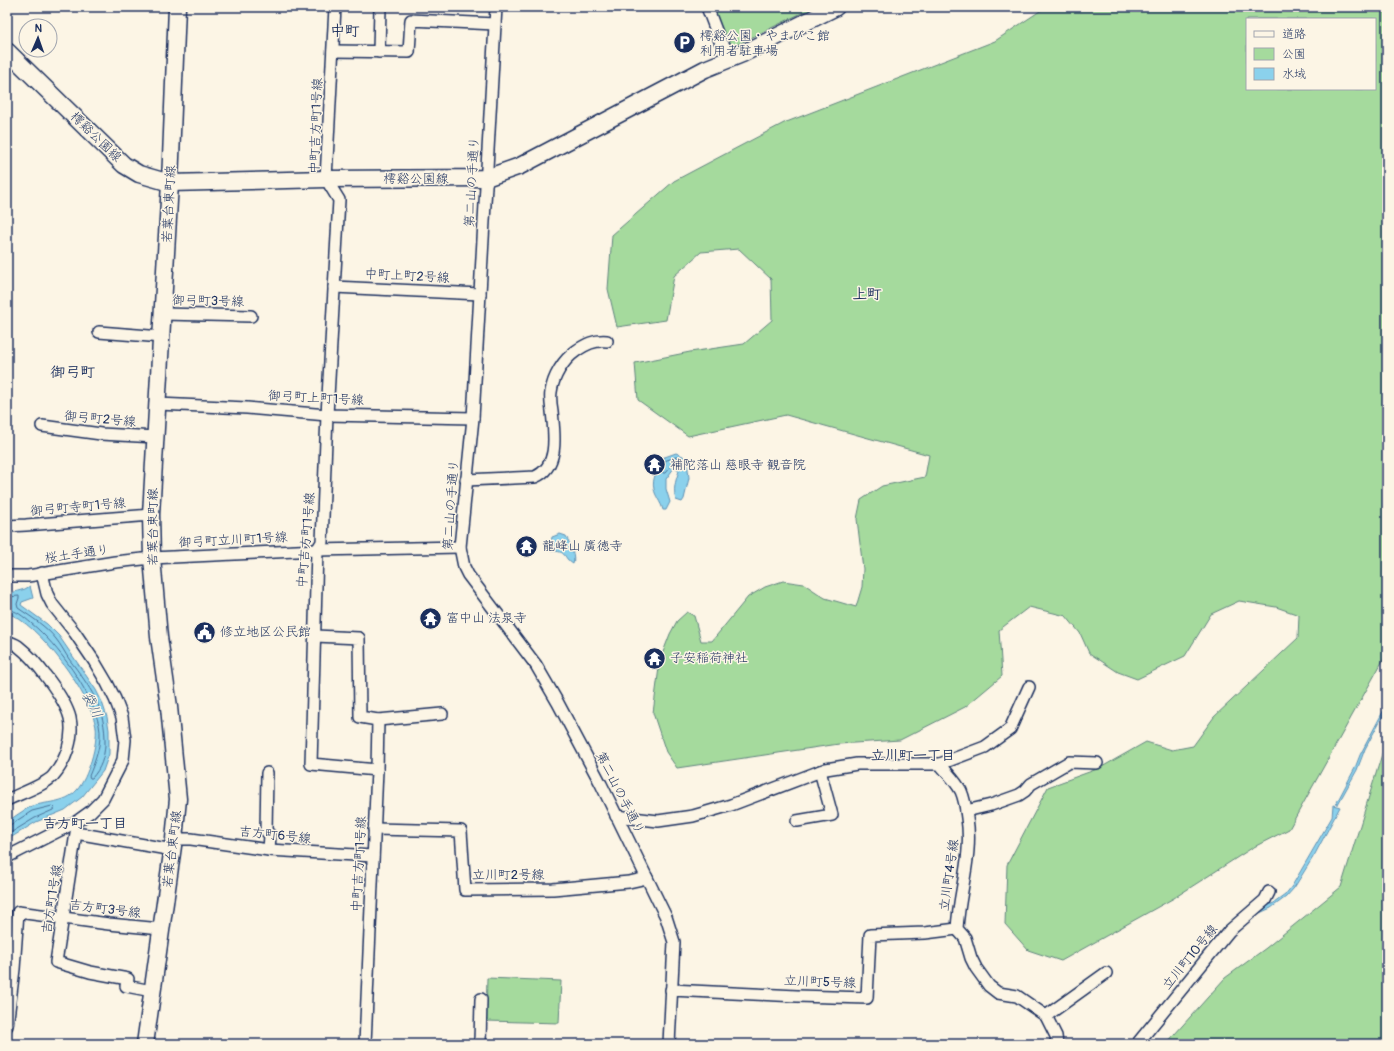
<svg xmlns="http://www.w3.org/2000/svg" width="1394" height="1051" font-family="Pangolin,'Klee One',sans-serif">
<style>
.green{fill:#a5da9d;stroke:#60847e;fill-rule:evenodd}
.water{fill:#8bd1ec;stroke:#5e90b3}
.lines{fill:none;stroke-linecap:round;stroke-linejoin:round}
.shore{stroke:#487097;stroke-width:1}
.minor-casing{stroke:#1b2f5e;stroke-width:14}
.secondary-casing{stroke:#1b2f5e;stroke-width:19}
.minor{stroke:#fcf5e5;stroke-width:11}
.secondary{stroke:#fcf5e5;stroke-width:16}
.labels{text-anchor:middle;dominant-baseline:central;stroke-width:3;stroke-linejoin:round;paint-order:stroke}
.poi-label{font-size:13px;fill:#1b2f5e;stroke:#fcf5e5;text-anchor:start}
.street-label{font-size:13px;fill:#1b2f5e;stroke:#fcf5e5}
.water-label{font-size:14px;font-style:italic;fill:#375882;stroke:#fcf5e5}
.neighbourhood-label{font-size:14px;font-weight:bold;fill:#1b2f5e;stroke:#fcf5e5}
.quarter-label{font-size:15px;font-weight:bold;fill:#1b2f5e;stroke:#fcf5e5}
</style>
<rect width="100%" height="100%" fill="#fcf5e5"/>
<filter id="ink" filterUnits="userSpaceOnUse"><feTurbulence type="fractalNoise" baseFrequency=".025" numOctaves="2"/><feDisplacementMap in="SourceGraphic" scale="8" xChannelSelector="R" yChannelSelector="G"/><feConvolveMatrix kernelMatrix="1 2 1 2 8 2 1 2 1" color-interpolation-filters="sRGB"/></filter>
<g filter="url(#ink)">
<!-- green -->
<g class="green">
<polygon points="712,7 822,7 811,13 806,11 734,46 724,39"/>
<path d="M 1046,7 L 1387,7 L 1387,653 L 1289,829 L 1252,848 L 1174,898 L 1061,961 L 1028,950 L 1005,924 L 1007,865 L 1048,787 L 1100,768 L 1146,742 L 1172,750 L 1193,746 L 1214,717 L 1298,638 L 1299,615 L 1276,607 L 1239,601 L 1211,614 L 1185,656 L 1137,679 L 1118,672 L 1089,653 L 1080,633 L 1066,616 L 1029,607 L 999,630 L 1002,676 L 965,707 L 900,740 L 839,744 L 677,768 L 666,752 L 653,713 L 660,660 L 670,634 L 677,621 L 687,612 L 694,616 L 701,641 L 712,641 L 748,597 L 765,587 L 783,581 L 804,584 L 825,598 L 856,607 L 862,587 L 863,569 L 857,519 L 861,500 L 882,486 L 925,477 L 929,455 L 786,415 L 688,436 L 638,400 L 635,363 L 690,352 L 744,344 L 772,320 L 771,279 L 739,249 L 701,252 L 674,276 L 666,320 L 617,327 L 608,289 L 612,235 L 674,181 L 784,123 L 995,41 ZM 1247,19 L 1375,19 L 1375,89 L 1247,89 Z"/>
<polygon points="1387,738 1387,1044 1166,1044 1225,978 1266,948 1341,887"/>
<polygon points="487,978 561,981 559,1023 486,1021"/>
</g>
<!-- water -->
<g class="water">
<path d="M 676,453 L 683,456 L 687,460 L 689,478 L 684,499 L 682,502 L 676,500 C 673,490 675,482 679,471 L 675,467 L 674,468 L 666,479 L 666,489 L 670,502 L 666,510 L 663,510 C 661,502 655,496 654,489 C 651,479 659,467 662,458 Z"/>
<path d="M 560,534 L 566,536 C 570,544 576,556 573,564 C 562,557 568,551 551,551 L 550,549 L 552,537 Z"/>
<path d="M 30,586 L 33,598 L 22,602 L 21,605 L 47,624 L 59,636 L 96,690 L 102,702 L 107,717 L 109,730 L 109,754 L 103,771 L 82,797 L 65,810 L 36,822 L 7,840 L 7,822 C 14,817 22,811 30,807 C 45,801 65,804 77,790 C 88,778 98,743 96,727 C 90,694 39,623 7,613 L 7,594 L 25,589 Z"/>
<polygon points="1387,704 1387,708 1365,749 1357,770 1338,804 1336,804 1355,768 1360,755"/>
<polygon points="1333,805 1340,807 1315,854 1294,888 1286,897 1271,908 1255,915 1225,942 1178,1003 1151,1035 1215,951 1253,913 1264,909 1269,905 1274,903 1285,895 1292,886 1332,817"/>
</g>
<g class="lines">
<!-- shore -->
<g class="shore">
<polygon points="677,457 683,462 683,466 681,466 677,463 673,463 665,473 663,473 662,471 665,461"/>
<path d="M 7,597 L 19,596 L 19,598 L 17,604 L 18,608 C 31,617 46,626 56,639 C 61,645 65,653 69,659 C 90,687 106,708 105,745 C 104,758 101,768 92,778 L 90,778 L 89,776 C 95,761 103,742 99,725 C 91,691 58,645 31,623 C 24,617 16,610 7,609"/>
<polyline points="7,825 10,825 32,811 52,806 54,808 53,810 35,818 7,835"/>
</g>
<defs>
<g id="minor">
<polyline points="335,7 326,179 339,200 327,415 322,542 317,550 311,764 377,770 365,1044"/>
<polyline points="496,7 473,418 460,547 464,567 468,575 536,665 558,703 601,784 666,917 674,942 669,1044"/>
<polyline points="707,7 720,41 734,57"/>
<polyline points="333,51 409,52 411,20 495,24"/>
<polyline points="379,52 380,7"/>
<polyline points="334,287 480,294"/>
<polyline points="163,314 251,316"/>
<polyline points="99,332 162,337"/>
<polyline points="158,404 247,408 327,415 473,418"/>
<polyline points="42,426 101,434 156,437"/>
<path d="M 466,480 L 535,477 C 560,467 554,432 552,411 C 551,405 550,398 551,392 C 553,377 563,360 576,351 C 586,344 594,340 607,341"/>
<polyline points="7,526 26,525 151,515"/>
<polyline points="7,576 28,576 115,562 152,558 317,550 460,547"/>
<polyline points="315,636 359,638 360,717 378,720 377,770"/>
<path d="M 7,641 C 11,643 15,644 18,646 C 35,659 65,698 70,718 C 74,738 66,761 53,776 C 45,785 19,794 7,800"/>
<polyline points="378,720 442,714"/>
<polyline points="940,764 985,747 1010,729 1029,687"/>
<polyline points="267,773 266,831 270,835 269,850"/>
<polyline points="966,811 991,805 1019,795 1025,791 1031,784 1069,762 1097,763"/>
<path d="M 616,816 L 658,821 L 693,816 L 731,805 L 826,769 L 857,764 L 940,764 C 947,773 956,781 961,791 C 965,800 966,809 967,818 C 973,856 959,891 957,929 L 965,938 L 971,958 L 976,968 L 989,986 L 998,993 L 1017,996 L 1046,1016 L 1056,1036 L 1057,1044"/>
<polyline points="797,821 832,815 820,771"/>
<polyline points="374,829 461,831 465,890 553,889 629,882 647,878"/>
<polyline points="174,839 191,839 269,850 373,856"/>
<polyline points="7,857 76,822 90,812 103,799 123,760 125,740 122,717 115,699 107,683 94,661 75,633 52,604 47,594 42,573"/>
<polyline points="671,990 797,996 867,998 870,935 925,933 957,929"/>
<polyline points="152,991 126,986 128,979 90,972 56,962 76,833 173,850"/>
<polyline points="1046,1016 1106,973"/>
<polyline points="7,1026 14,969 18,912 109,924 161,929"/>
<polyline points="480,1044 481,999"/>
<polyline points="1137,1044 1229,931 1265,900 1269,892"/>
</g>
<g id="secondary">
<polyline points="7,51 124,165 139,174 170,183 326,179 486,178 520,166 705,69 742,54 836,7"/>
<polyline points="145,1044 174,839 178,799 169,707 159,637 152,558 151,515 170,183 177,7"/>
</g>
</defs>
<!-- minor casing -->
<use href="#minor" class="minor-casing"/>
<!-- secondary casing -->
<use href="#secondary" class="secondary-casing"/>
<!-- minor -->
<use href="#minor" class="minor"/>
<!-- secondary -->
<use href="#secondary" class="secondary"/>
</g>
</g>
<!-- icons -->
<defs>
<symbol id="parking-disc" viewBox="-11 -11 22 22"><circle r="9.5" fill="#1b2f5e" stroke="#fcf5e5"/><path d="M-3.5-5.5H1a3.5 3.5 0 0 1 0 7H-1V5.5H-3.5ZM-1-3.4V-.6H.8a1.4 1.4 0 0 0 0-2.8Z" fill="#fff"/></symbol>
<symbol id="temple-disc" viewBox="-11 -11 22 22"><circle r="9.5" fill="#1b2f5e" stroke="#fcf5e5"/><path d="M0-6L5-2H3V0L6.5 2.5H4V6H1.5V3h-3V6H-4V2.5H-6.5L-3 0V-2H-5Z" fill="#fff"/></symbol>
<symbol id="civic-disc" viewBox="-11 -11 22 22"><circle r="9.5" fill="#1b2f5e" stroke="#fcf5e5"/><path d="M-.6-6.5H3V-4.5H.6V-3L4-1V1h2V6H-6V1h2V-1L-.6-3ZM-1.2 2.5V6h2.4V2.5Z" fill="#fff"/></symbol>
</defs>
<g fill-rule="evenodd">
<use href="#parking-disc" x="672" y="30" width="25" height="25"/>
<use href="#temple-disc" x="642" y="452" width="25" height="25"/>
<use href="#temple-disc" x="514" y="534" width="25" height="25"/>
<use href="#temple-disc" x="418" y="606" width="25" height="25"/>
<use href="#civic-disc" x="192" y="620" width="25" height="25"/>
<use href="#temple-disc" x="642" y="646" width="25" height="25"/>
</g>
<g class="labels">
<!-- poi labels -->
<g class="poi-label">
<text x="700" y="36">樗谿公園・やまびこ館<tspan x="700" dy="15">利用者駐車場</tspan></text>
<text x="670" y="465">補陀落山 慈眼寺 観音院</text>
<text x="542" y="546">龍峰山 廣徳寺</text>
<text x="446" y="618">富中山 法泉寺</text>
<text x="220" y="632">修立地区公民館</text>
<text x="670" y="658">子安稲荷神社</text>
</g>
<!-- street labels -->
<g class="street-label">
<text transform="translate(316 126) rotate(-88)">中町吉方町1号線</text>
<text transform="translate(96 137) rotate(44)">樗谿公園線</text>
<text x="416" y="179">樗谿公園線</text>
<text transform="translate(472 182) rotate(-87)">第二山の手通り</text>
<text transform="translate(169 204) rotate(-87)">若葉台東町線</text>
<text transform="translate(407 276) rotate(3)">中町上町2号線</text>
<text transform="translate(208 301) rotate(1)">御弓町3号線</text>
<text transform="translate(316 398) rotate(3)">御弓町上町1号線</text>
<text transform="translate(100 419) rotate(5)">御弓町2号線</text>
<text transform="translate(451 505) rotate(-86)">第二山の手通り</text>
<text transform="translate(78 507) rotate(-5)">御弓町寺町1号線</text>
<text transform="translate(153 527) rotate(-90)">若葉台東町線</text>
<text transform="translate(233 540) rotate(-3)">御弓町立川町1号線</text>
<text transform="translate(306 540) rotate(-85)">中町吉方町1号線</text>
<text transform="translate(77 554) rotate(-8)">桜土手通り</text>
<text transform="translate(620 793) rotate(63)">第二山の手通り</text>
<text transform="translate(275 835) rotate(6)">吉方町6号線</text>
<text transform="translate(172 849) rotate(-83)">若葉台東町線</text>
<text transform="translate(359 864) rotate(-87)">中町吉方町1号線</text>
<text x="508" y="875">立川町2号線</text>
<text transform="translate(949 875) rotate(-82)">立川町4号線</text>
<text transform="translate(52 899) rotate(-81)">吉方町1号線</text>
<text transform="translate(105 909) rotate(7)">吉方町3号線</text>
<text transform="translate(1190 957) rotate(-51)">立川町10号線</text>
<text transform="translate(820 982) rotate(2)">立川町5号線</text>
</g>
<!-- water labels -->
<g class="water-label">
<text transform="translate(92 705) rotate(63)">袋川</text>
</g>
<!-- neighbourhood labels -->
<g class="neighbourhood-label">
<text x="913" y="755">立川町一丁目</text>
<text x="85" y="823">吉方町一丁目</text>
</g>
<!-- quarter labels -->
<g class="quarter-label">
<text x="345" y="31">中町</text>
<text x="867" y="294">上町</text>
<text x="73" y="372">御弓町</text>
</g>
</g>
<!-- margin -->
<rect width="1394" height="1051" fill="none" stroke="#fcf5e5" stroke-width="24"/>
<rect x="12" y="12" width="1370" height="1027" fill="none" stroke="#1b2f5e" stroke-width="1.5" filter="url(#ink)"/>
<!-- legend -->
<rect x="1246" y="18" width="130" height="72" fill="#fcf5e5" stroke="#a2a6af"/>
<rect x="1254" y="31" width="20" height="6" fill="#fcf5e5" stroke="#a2a6af"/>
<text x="1282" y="38" font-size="12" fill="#1b2f5e">道路</text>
<rect x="1254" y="48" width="20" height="12" fill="#a5da9d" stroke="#a2a6af"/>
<text x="1282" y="58" font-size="12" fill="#1b2f5e">公園</text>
<rect x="1254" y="68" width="20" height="12" fill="#8bd1ec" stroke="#a2a6af"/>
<text x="1282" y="78" font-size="12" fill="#1b2f5e">水域</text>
<!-- north arrow -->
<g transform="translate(38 38) rotate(2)"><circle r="19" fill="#fcf5e5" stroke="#a2a6af"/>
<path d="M0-3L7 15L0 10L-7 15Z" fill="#1b2f5e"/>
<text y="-6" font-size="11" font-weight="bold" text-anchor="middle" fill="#1b2f5e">N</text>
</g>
</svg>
